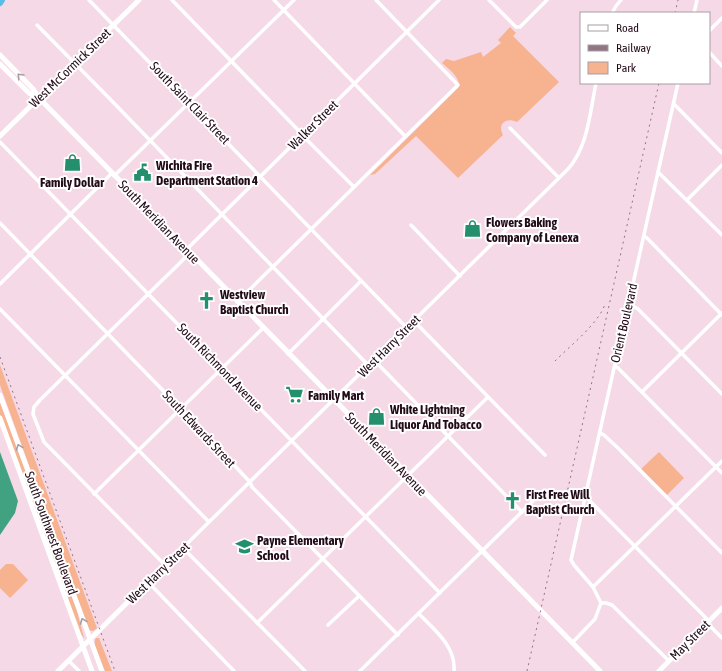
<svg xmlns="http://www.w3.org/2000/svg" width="722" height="671" font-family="'Asap Condensed',sans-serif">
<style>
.green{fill:#f7b290}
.water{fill:#41a281}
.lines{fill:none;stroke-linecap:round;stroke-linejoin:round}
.street{stroke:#fff;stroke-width:3.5}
.secondary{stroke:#fff;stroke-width:5}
.highway{stroke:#58bee7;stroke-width:6}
.rail{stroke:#907583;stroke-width:1;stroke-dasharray:2 4;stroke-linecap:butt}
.oneway{stroke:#a79da3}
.labels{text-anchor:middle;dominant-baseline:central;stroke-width:4;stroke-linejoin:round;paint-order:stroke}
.street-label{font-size:13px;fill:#220a18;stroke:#fff}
.poi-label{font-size:13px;font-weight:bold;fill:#220a18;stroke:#fff;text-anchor:start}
</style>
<rect width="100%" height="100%" fill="#f6d9e7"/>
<!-- green -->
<g class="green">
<path d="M 510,27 L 516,33 L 513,36 L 559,82 L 517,122 C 506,117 497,124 503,135 L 458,178 L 416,136 L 375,174 L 370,175 L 459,87 C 460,77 449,69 442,63 L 446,59 L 454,61 L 481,52 L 483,57 L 501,43 L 498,40 Z"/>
<polygon points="0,365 97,628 93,631 89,630 85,621 0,385"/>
<polygon points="0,402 77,611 84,638 79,632 0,414"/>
<polygon points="659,452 684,478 667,495 641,469"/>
<polygon points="6,564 13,564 28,580 10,598 0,588 0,570"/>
<path d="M 96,638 L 99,638 L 112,671 L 105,671 C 101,662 91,646 96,638 Z"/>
</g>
<!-- water -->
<polygon class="water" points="0,452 18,501 15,513 0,535"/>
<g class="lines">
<!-- street -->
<g class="street">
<polyline points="89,0 407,328"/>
<polyline points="172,0 300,132 302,135 354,187"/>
<polyline points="274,0 405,136"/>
<polyline points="489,0 516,27 520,27 547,0"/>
<polyline points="612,13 616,6 621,0"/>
<polyline points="694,13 697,0"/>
<polyline points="37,25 108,97 369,366"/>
<polyline points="709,31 722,18"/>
<polyline points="709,52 722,66"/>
<polyline points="674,104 722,153"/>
<polyline points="510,128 559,178"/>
<polyline points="0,142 440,593"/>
<polyline points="658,172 722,235"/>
<polyline points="114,176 294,0"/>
<polyline points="687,200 722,165"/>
<polyline points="0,223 181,409 250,482 252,487 398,635"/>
<polyline points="411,225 460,276"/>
<polyline points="644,236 647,238 722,315"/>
<polyline points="186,250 439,0"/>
<polyline points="0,284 112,173"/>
<polyline points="237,302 458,85 376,0"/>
<polyline points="628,303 638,309 722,394"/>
<polyline points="0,309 209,522"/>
<polyline points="414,321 545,455"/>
<polyline points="288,354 361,281"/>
<polyline points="374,360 522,512"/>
<polyline points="615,366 618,368 722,473"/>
<polyline points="642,392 722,313"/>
<polyline points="600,433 604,435 619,449 722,553"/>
<polyline points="94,494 263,328"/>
<polyline points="585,496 709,621"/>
<polyline points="183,548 305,671"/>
<polyline points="165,565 44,442 33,414 34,407 40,400 190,253"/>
<polyline points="593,587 722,461"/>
<polyline points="601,603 606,603 612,605 669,661"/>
<path d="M 419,614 C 435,630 456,647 454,671"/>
<polyline points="257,623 488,397"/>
<polyline points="707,623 722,638"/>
<polyline points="328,625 359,596"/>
<polyline points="572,643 595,619 601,603 593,587 574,565 571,560 678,83"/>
<polyline points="69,661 79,671"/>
<path d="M 234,671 L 148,582 L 568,169 C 588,147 590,112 596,83"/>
<polyline points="360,671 542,492"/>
</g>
<!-- secondary -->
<g class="secondary">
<polyline points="0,55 33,89 39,98 600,671"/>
<polyline points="0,64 29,93 38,98"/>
<polyline points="0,136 139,0"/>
<polyline points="0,395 102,671"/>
<polyline points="0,418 92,671"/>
<polyline points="58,671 148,582"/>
<polyline points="659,671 722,608"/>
</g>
<!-- highway -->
<polyline class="highway" points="0,3 2,0"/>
<!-- rail -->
<g class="rail">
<polyline points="675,13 678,0"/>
<polyline points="0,357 115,671"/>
<path d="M 555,361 C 570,346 599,323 605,304"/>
<polyline points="527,671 659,83"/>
</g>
</g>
<!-- one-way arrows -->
<defs><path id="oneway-chevron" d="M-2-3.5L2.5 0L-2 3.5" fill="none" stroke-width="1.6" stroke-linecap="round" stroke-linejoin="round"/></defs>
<g class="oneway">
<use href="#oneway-chevron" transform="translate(20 76) rotate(-133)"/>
<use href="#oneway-chevron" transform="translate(19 447) rotate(-110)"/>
<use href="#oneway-chevron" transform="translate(83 621) rotate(-110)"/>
</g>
<!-- icons -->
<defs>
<symbol id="shop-bare" viewBox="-9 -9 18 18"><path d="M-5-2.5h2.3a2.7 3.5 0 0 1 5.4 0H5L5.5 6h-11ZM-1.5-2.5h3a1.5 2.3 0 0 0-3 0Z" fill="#238f6d" stroke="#fff" stroke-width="2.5" paint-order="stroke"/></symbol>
<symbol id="civic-bare" viewBox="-9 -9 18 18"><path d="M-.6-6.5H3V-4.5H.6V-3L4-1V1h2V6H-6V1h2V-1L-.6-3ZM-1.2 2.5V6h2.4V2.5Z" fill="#238f6d" stroke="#fff" stroke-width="2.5" paint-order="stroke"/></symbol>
<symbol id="church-bare" viewBox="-9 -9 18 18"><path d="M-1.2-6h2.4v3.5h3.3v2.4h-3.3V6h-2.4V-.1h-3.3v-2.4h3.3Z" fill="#238f6d" stroke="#fff" stroke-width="2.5" paint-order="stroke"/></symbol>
<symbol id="supermarket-bare" viewBox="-9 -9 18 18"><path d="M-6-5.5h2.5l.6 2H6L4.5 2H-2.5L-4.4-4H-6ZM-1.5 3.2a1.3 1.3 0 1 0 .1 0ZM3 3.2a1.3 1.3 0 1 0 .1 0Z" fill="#238f6d" stroke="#fff" stroke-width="2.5" paint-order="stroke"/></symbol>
<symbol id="school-bare" viewBox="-9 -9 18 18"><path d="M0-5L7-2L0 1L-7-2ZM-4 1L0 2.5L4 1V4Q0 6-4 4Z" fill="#238f6d" stroke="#fff" stroke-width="2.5" paint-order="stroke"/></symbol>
</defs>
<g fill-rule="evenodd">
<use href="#shop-bare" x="60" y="150" width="25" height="25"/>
<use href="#civic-bare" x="130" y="160" width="25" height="25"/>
<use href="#shop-bare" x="460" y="216" width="25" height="25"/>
<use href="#church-bare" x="194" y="288" width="25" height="25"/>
<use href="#supermarket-bare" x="282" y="382" width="25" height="25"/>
<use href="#shop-bare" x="364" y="404" width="25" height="25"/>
<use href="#church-bare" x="500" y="488" width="25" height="25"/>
<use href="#school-bare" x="232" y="534" width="25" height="25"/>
</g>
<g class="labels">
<!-- street labels -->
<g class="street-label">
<text transform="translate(70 68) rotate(-44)">West McCormick Street</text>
<text transform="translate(190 103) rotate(46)">South Saint Clair Street</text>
<text transform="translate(313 125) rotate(-45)">Walker Street</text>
<text transform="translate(159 222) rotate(46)">South Meridian Avenue</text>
<text transform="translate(624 323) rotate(-77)">Orient Boulevard</text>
<text transform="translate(389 346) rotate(-45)">West Harry Street</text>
<text transform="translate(220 367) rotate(46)">South Richmond Avenue</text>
<text transform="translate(199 429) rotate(47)">South Edwards Street</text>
<text transform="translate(386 454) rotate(46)">South Meridian Avenue</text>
<text transform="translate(51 533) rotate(70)">South Southwest Boulevard</text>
<text transform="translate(158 573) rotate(-44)">West Harry Street</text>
<text transform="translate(690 640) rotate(-45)">May Street</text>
</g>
<!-- poi labels -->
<g class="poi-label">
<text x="156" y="165">Wichita Fire<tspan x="156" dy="15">Department Station 4</tspan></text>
<text x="72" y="182" text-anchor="middle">Family Dollar</text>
<text x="486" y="222">Flowers Baking<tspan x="486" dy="15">Company of Lenexa</tspan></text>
<text x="220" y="294">Westview<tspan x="220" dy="15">Baptist Church</tspan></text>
<text x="308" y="395">Family Mart</text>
<text x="390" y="409">White Lightning<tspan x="390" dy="15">Liquor And Tobacco</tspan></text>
<text x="526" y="494">First Free Will<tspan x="526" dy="15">Baptist Church</tspan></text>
<text x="257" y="540">Payne Elementary<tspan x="257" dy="15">School</tspan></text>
</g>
</g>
<!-- legend -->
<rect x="580" y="12" width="130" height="72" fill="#ffffff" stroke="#a79da3"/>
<rect x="588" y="25" width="20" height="6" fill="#ffffff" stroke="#a79da3"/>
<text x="616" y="32" font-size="12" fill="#220a18">Road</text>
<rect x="588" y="45" width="20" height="6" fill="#907583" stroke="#a79da3"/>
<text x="616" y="52" font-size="12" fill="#220a18">Railway</text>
<rect x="588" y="62" width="20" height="12" fill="#f7b290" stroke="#a79da3"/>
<text x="616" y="72" font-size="12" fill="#220a18">Park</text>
</svg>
